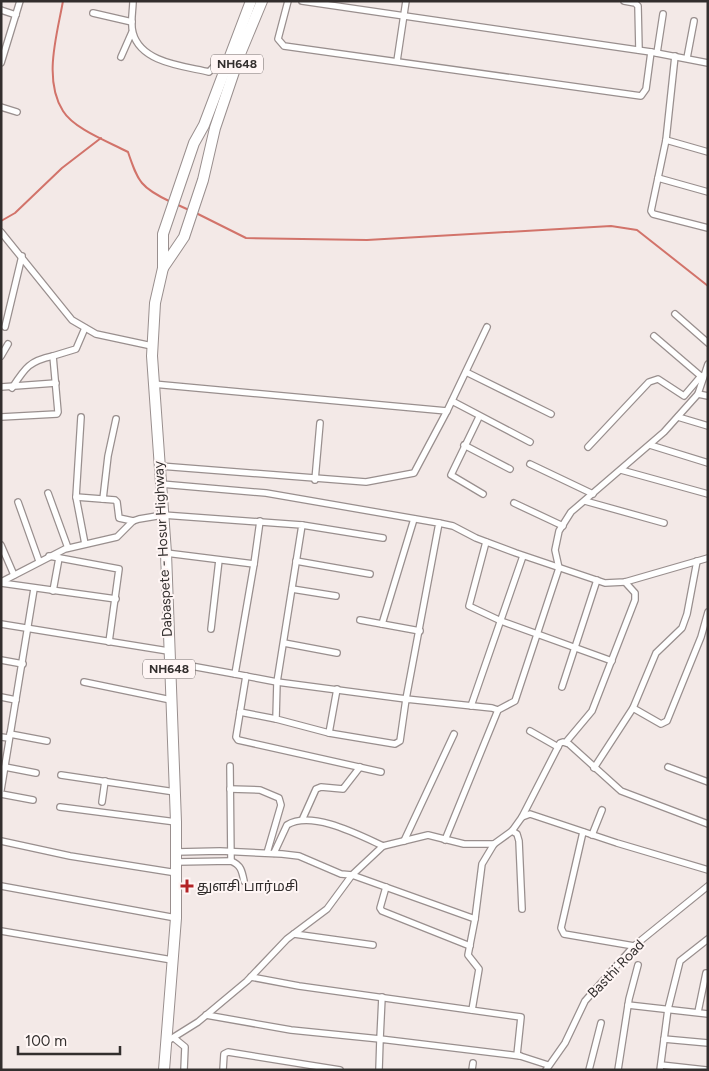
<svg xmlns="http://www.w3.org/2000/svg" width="709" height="1071" font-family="Figtree,'Noto Sans Tamil',sans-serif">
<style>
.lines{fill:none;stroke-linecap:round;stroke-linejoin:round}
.stream{stroke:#d2736a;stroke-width:2}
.minor-casing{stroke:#998f8e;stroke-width:8}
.trunk-casing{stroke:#998f8e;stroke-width:12}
.minor{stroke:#fff;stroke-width:5.5}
.trunk{stroke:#fff;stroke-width:10}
.poi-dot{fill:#b32326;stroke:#fff6f5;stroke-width:2}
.labels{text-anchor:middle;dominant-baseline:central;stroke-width:4;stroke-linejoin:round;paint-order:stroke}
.shield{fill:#fff6f5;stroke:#706a69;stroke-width:1}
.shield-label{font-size:12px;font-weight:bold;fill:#322e2d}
.street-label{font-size:14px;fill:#322e2d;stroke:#fff6f5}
.poi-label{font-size:14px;fill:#322e2d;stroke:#fff6f5;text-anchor:start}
</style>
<rect width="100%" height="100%" fill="#f3e9e7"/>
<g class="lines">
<!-- stream -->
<g class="stream">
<path d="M 63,1 C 57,35 43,79 63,111 C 74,129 109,142 128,152 C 138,182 141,188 171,202"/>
<polyline points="178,205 189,210"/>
<polyline points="196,213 246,238 367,240 611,226 637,230 708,286"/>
<polyline points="1,221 15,213 62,168 101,138"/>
</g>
<defs>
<g id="minor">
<path d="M 133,1 C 133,11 130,23 133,33 C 141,63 184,66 209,72 L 217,63 L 227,64"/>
<polyline points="288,1 278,39 284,46 641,96 646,89 651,52"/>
<polyline points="302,1 651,52 708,63"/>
<polyline points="624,1 635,3 638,6 639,50"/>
<polyline points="1,10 16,15"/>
<polyline points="93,13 132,22"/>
<polyline points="657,53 663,14"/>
<polyline points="675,56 666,140 651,211 653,214 708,228"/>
<polyline points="121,57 132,32"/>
<polyline points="687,58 694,21"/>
<polyline points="397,61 406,1"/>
<polyline points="1,63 20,1"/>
<polyline points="1,107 17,112"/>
<polyline points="666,140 708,152"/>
<polyline points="658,178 708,192"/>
<polyline points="1,232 72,320 96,334 152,346"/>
<polyline points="675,314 708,343"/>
<polyline points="5,327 22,256"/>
<polyline points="654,336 703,378"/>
<polyline points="1,356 8,344"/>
<polyline points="466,372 551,414"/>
<polyline points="153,384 447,411"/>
<polyline points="1,387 56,383"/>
<path d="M 12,388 C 25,368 29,361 53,356"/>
<polyline points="698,394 708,396"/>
<polyline points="452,401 530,442"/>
<polyline points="1,417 57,414 58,412 53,356 76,349 85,328"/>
<polyline points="81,417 76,497 85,544"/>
<polyline points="479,417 451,475 483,494"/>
<polyline points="678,417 708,426"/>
<polyline points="464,445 510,469"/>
<polyline points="650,445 708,463"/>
<polyline points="588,447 649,382 658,379 684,396 701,376"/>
<polyline points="530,464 593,494"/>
<polyline points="160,466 366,482 414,473 447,411 487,327"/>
<polyline points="621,470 708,494"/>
<polyline points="315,480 320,423"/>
<polyline points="161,484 266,493 439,523 406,699 277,682 235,674 254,564 166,553"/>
<polyline points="48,493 68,548"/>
<polyline points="76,497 115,500 117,502 119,518 133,521"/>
<polyline points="103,499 108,456 116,419"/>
<polyline points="585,501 664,523"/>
<polyline points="18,502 39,561"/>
<polyline points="514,503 563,526"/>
<polyline points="439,523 453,526 476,538 516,553 605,583 625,582 708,558"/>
<polyline points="302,525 383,538"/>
<polyline points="486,542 469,606 501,621 612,661"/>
<polyline points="1,545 14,575"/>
<polyline points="49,556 119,569 109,642"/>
<polyline points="296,561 370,574"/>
<polyline points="254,564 260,521"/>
<polyline points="1,582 65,549 117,537 133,521 139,519 163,515 302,525 277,682 276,719 329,733 395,744 400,741 406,699 492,708 498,710"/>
<polyline points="1,583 116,599"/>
<polyline points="292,589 336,596"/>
<polyline points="53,591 59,558"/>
<polyline points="360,620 420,631"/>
<polyline points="1,624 168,651"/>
<polyline points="382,624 414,519"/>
<polyline points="211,629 219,560"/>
<polyline points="284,643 337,653"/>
<polyline points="1,660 23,664"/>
<polyline points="169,662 235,674"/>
<polyline points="246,676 236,737 238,740 381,772"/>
<polyline points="84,682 171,700"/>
<polyline points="562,687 597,580"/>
<polyline points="1,697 16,700"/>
<polyline points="471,706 523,556"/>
<polyline points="633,708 661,724 667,721 701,637 708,612"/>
<polyline points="240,712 276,719"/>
<polyline points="530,731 558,747"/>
<polyline points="329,733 337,689"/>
<polyline points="10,734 47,741"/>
<polyline points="1,737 9,738"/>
<polyline points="566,742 592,711 635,600 635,593 625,582"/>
<polyline points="230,766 231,861"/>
<polyline points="5,767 36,773"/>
<polyline points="668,767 708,782"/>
<polyline points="594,768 633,708 656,653 682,628 687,614 697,561"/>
<polyline points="61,775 175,792"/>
<polyline points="230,789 260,790 279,798 281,805 267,853"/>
<polyline points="1,790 34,589"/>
<polyline points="1,794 33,800"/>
<polyline points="102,802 105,781"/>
<polyline points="60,807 176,822"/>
<polyline points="522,817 560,743 563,742 569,744 621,791 708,824"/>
<polyline points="303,818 316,789 321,787 343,789 360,767"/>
<polyline points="512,831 517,834 519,841 522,909"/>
<polyline points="583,832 561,928 564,934 634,946"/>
<polyline points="592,835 602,810"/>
<polyline points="445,840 498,710 515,701 559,568 555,550 559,531 571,512 664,432 698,394 708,364"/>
<polyline points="1,841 70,856 177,873"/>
<polyline points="404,841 454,734"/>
<polyline points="176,852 220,851 282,854 299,856 341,874 352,875 475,919 482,864 494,844 512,831 522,817 530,814 617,843 708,870"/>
<path d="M 274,853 L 287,825 C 312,810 359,835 383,846"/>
<path d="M 177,862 L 231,861 C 241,865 242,871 244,881"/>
<polyline points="1,886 176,918"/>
<polyline points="386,887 380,908 382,911 470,946"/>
<polyline points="1,931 172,960"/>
<polyline points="294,934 373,945"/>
<polyline points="251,977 299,986 521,1017 517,1055 548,1065"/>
<polyline points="628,1005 708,1014"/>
<polyline points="472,1010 479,969 468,955 475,919"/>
<polyline points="698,1012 706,973"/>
<polyline points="206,1015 291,1030 380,1039 382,997"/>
<polyline points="174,1038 185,1047 184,1070"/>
<polyline points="664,1039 708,1043"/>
<polyline points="166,1042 198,1022 247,981 287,939 327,909 352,875 383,846 428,835 464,844 494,844"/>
<polyline points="661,1065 706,1070"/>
<polyline points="223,1070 224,1054 228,1052 340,1070"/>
<polyline points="379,1070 380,1039 520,1056"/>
<polyline points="472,1070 473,1063"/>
<polyline points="546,1070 565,1043 585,1001 634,946 708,886"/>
<polyline points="589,1070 601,1023"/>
<polyline points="618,1070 629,999 638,965"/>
<polyline points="660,1070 668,1009 680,961 708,939"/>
</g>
<g id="trunk">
<polyline points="163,268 184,237 203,180 215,128 240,54 262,1"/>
<polyline points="164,1070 176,918 176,822 166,553 152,356 155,303 163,268 163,234 194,143 204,125 251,1"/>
</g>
</defs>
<!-- minor casing -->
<use href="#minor" class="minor-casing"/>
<!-- trunk casing -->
<use href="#trunk" class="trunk-casing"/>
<!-- minor -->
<use href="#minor" class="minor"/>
<!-- trunk -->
<use href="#trunk" class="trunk"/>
</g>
<!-- markers -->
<path class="poi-dot" d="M184.5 878.5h5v5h5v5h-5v5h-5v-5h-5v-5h5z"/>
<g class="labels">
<!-- shield labels -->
<g class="shield">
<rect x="211" y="54.5" width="52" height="19" rx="4"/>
<rect x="143" y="659.5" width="52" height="19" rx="4"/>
</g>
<g class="shield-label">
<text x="237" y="64">NH648</text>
<text x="169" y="669">NH648</text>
</g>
<!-- street labels -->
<g class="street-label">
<text transform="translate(163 549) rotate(-93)">Dabaspete - Hosur Highway</text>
<text transform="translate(616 969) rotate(-46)">Basthi Road</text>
</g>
<!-- poi labels -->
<g class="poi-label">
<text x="197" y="886">துளசி பார்மசி</text>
</g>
</g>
<!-- border -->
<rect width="709" height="1071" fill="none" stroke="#322e2d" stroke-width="5"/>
<!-- scale -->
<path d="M18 1046v8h102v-8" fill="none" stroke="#322e2d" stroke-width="2.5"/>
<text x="25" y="1046" font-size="15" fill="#322e2d" stroke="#fff6f5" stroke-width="4" paint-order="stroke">100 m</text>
</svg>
